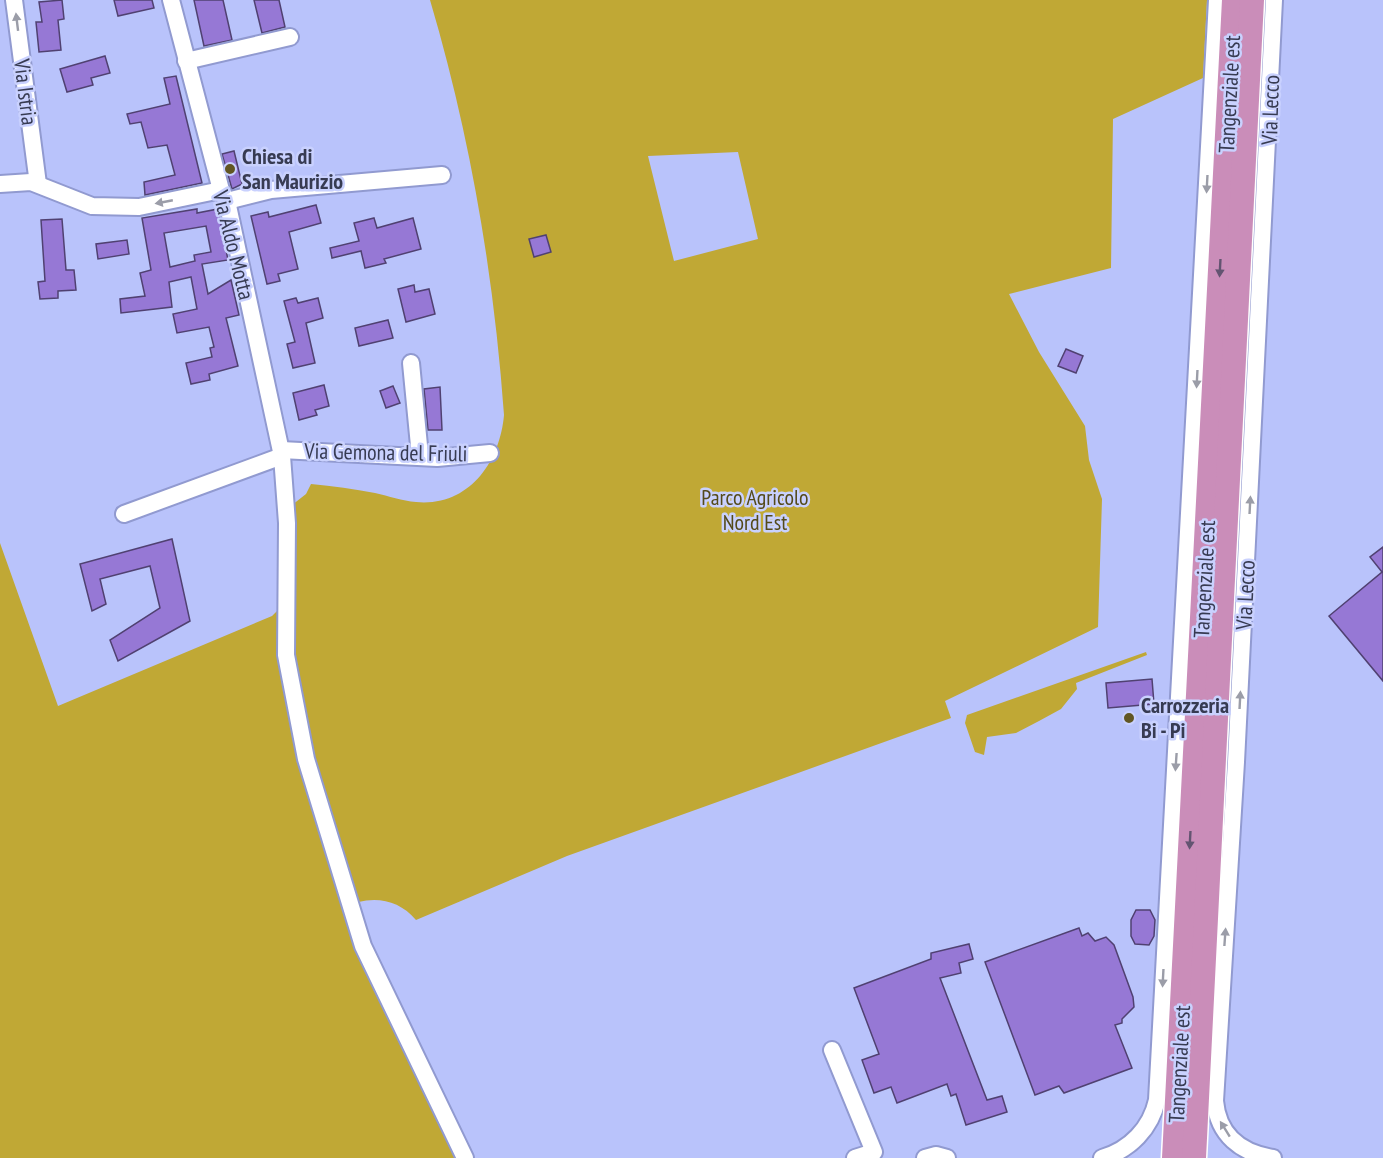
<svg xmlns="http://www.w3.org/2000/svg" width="1383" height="1158" font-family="'PT Sans Narrow',sans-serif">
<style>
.green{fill:#c0a835;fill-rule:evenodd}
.building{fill:#9678d5;stroke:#504171;stroke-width:1.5;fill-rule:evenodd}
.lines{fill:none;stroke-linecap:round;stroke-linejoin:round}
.minor-casing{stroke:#919ad0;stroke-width:20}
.highway-casing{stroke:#fff;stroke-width:27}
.minor{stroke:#fff;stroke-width:16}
.highway{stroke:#ca8db9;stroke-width:24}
.oneway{fill:#9b9da8}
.oneway2{fill:#635471}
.poi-dot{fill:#615623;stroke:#c9d1fe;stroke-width:2}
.labels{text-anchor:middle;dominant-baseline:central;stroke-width:5;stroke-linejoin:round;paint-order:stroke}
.street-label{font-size:22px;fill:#373b52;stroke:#c9d1fe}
.poi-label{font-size:22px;font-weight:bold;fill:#373b52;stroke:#c9d1fe;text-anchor:start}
.park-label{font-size:22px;fill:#544a1a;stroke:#c9d1fe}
</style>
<rect width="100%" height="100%" fill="#b9c3fb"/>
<!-- green -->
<g class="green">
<path d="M 430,0 L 1207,0 L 1203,78 L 1113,119 L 1111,268 L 1009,294 L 1039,352 L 1085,426 L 1089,460 L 1102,499 L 1098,627 L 945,701 L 951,718 L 567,856 L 416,920 C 397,897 368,895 343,908 L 355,944 L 460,1158 L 0,1158 L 0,543 L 58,706 L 272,616 L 279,609 L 292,505 L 306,494 L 311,484 C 333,486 354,489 375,493 C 389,496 402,501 416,502 C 469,507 500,462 504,415 C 494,275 470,135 430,0 ZM 738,152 L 758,239 L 674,261 L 648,156 Z"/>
<polygon points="1146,652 1147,655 1076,683 1077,689 1061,709 1039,721 1016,733 987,737 984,755 975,752 965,723 967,715"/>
</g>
<!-- building -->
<g class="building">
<polygon points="62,0 64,19 58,20 61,50 39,52 36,22 42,22 39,2"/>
<polygon points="114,0 152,0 154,8 118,16"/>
<polygon points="194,0 223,0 232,40 204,46"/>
<polygon points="254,0 279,0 285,27 262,33"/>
<polygon points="105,56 110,73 91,78 93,85 67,92 60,69"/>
<polygon points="176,76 202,183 145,195 144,182 175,175 167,145 148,148 141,122 130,124 127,114 170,104 164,78"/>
<polygon points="234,151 242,184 232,189 222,154"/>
<polygon points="316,205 321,223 289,232 298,269 278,274 280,281 267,284 251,216 268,212 269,217"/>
<path d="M 197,209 L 197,213 L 218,209 L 228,260 L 202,264 L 208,294 L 231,280 L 239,315 L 226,318 L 238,366 L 209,374 L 210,380 L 191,384 L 186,363 L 212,357 L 210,348 L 214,347 L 209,327 L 177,333 L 173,314 L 197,309 L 191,277 L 169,282 L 172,307 L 121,313 L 120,299 L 145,296 L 140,273 L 151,270 L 142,218 ZM 206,226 L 211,252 L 194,255 L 195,261 L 170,267 L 164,233 Z"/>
<polygon points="374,218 377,228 413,218 421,249 384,259 386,263 365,268 361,251 332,258 330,248 359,241 354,223"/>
<polygon points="62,219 66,270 74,270 76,290 58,291 58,298 40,299 38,282 45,281 41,220"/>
<polygon points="546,235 551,252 534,257 529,239"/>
<polygon points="127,240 129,254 98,259 96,244"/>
<polygon points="414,285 415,292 429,289 435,314 406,322 398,289"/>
<polygon points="296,298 298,303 318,298 323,318 306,323 315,363 293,368 287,344 295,342 284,301"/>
<polygon points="388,320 393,338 359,346 355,328"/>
<polygon points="1066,349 1083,356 1076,373 1058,366"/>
<polygon points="324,385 329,406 315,410 317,415 299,420 293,393"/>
<polygon points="393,386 400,403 386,408 380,391"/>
<polygon points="440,387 442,430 428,430 424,389"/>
<polygon points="172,539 190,621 118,661 110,640 160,608 150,566 100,579 106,604 92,611 80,564"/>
<polygon points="1383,547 1383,681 1329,616 1382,572 1370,557"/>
<polygon points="1152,679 1154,704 1108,708 1106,683"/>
<polygon points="1136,910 1150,910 1155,920 1154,936 1149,945 1135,944 1131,936 1131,920"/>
<polygon points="1079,928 1082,936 1088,933 1095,941 1106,937 1114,945 1133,997 1134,1007 1122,1019 1122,1023 1115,1025 1132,1068 1064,1093 1059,1086 1035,1095 985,962"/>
<polygon points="969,944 973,959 959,963 961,973 940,978 987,1100 1002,1096 1007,1112 966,1125 956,1094 951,1096 947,1084 897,1103 891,1087 874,1093 862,1060 879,1054 854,988 931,959 931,953"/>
</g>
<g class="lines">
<defs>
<g id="minor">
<polyline points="14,0 38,184"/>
<polyline points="171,0 221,190 227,201 282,456 287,523 286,655 306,759 363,946 465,1158"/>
<polyline points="186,61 290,37"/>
<polyline points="0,184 31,182 92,206 139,207 221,190"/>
<polyline points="227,201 271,190 442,175"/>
<polyline points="411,363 420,456"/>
<polyline points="281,450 437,458 490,453"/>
<polyline points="124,514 282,456"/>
<polyline points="832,1050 874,1152 855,1158"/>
<polyline points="925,1158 936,1155 947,1158"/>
<path d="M 1102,1158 C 1130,1150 1151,1128 1157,1100 L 1217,0"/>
<path d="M 1273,1158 C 1241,1153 1218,1135 1215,1101 L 1236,762 L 1274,0"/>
</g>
<g id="highway">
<polyline points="1174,1158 1234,0"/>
<polyline points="1194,1158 1252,0"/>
</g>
</defs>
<!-- minor casing -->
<use href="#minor" class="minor-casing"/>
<!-- highway casing -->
<use href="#highway" class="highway-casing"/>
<!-- minor -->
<use href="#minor" class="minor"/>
<!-- highway -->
<use href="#highway" class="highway"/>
</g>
<!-- one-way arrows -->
<defs><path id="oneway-solid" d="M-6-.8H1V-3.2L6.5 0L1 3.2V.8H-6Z" transform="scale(1.5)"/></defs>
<g class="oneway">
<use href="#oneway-solid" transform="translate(17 22) rotate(-97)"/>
<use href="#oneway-solid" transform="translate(1207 184) rotate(93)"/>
<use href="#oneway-solid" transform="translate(164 202) rotate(169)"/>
<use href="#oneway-solid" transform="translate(1197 379) rotate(93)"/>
<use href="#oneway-solid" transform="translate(1250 505) rotate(-87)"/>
<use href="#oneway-solid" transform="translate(1240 700) rotate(-87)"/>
<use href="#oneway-solid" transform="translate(1176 762) rotate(94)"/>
<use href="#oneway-solid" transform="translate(1225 937) rotate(-86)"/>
<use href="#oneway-solid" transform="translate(1163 978) rotate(93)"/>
<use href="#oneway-solid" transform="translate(1225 1129) rotate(-122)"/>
</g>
<g class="oneway2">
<use href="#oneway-solid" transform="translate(1220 268) rotate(93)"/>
<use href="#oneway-solid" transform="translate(1190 840) rotate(93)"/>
</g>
<!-- markers -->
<g class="poi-dot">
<circle cx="230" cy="169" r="6"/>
<circle cx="1129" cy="718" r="6"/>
</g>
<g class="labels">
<!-- street labels -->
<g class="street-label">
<text transform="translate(26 92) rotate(83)">Via Istria</text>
<text transform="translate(1229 94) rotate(-87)">Tangenziale est</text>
<text transform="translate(1270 110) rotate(-88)">Via Lecco</text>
<text transform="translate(234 245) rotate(76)">Via Aldo Motta</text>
<text transform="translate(386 452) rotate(1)">Via Gemona del Friuli</text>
<text transform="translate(1204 579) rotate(-87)">Tangenziale est</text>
<text transform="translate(1245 595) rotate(-87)">Via Lecco</text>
<text transform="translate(1179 1064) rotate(-87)">Tangenziale est</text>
</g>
<!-- poi labels -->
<g class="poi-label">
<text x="242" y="156">Chiesa di<tspan x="242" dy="25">San Maurizio</tspan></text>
<text x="1141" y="705">Carrozzeria<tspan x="1141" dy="25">Bi - Pi</tspan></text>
</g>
<!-- park labels -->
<g class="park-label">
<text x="755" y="497">Parco Agricolo<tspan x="755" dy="25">Nord Est</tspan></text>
</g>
</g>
</svg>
